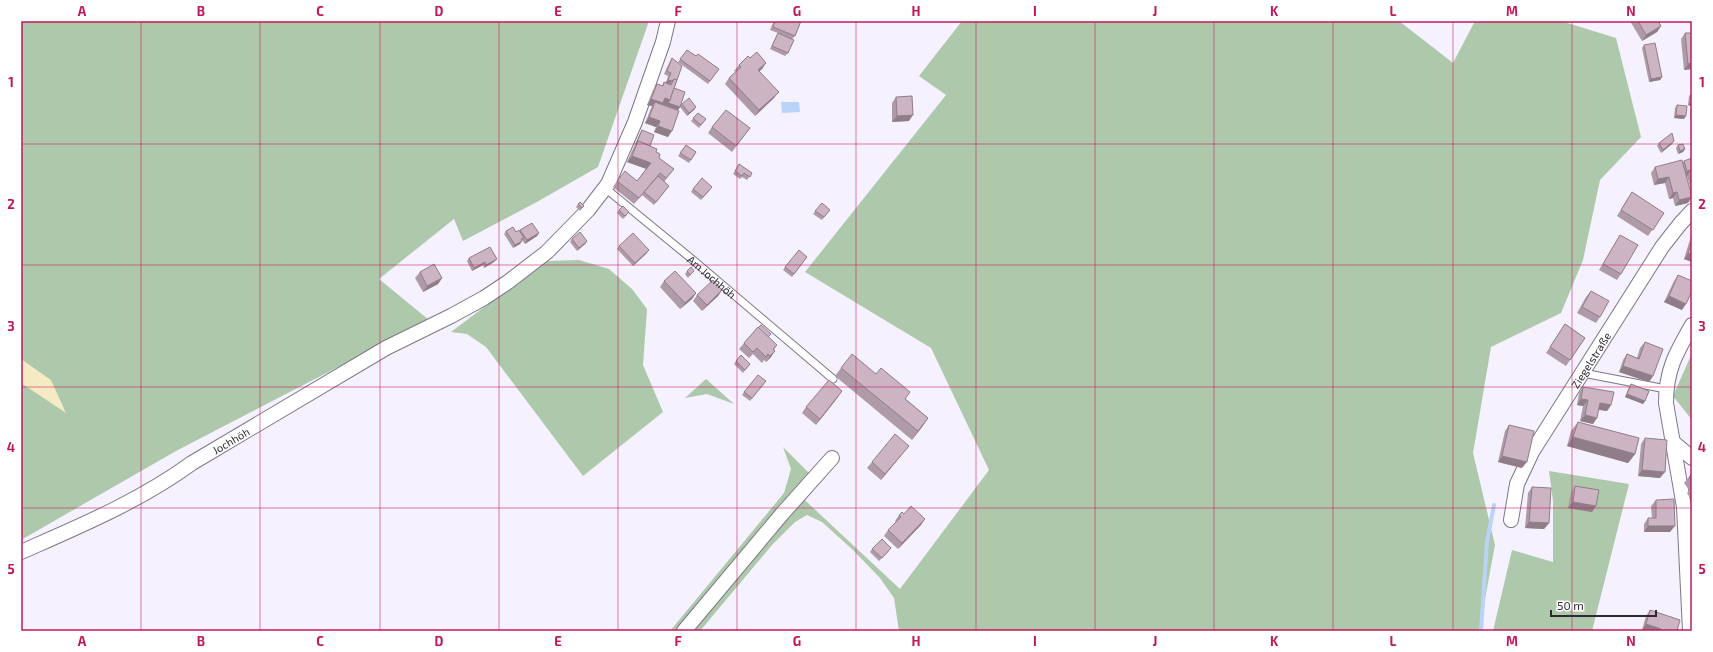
<svg xmlns="http://www.w3.org/2000/svg" width="1713" height="652" font-family="'Exo 2',sans-serif">
<style>
.green{fill:#aec8ab}
.sand{fill:#f4eac4}
.water{fill:#bad4f7}
.lines{fill:none;stroke-linecap:round;stroke-linejoin:round}
.stream{stroke:#bad4f7;stroke-width:4}
.lane-casing{stroke:#7c768a;stroke-width:9}
.street-casing{stroke:#7c768a;stroke-width:16}
.lane{stroke:#fff;stroke-width:7}
.street{stroke:#fff;stroke-width:14}
.wall{fill:#af9ba7}
.shaded-wall{fill:#8f7e88}
.building{fill:#ccb4c2;stroke:#8f7e88}
.grid{fill:none;stroke:#c2185b;stroke-width:1;stroke-opacity:0.55}
.labels{text-anchor:middle;dominant-baseline:central;stroke-width:3.5;stroke-linejoin:round;paint-order:stroke}
.street-label{font-size:11px;fill:#2d2a33;stroke:#fff}
.neatline{fill:none;stroke:#c2185b;stroke-width:1.5}
.grid-label{font-size:13px;text-anchor:middle;font-weight:bold;fill:#c2185b}
</style>
<rect width="100%" height="100%" fill="#f5f1ff"/>
<!-- green -->
<g class="green">
<polygon points="21,21 649,21 598,167 535,203 463,241 454,219 379,279 429,320 176,451 21,540"/>
<polygon points="962,21 1399,21 1453,63 1475,21 1561,21 1616,38 1641,137 1600,180 1583,260 1561,313 1491,347 1473,453 1495,545 1479,631 899,631 894,598 880,578 853,550 822,522 807,515 795,522 772,545 700,631 670,631 784,493 791,469 783,447 809,473 794,490 900,589 989,470 931,348 805,272 946,95 919,76"/>
<polygon points="579,260 609,269 632,289 647,309 643,365 663,412 583,476 486,347 467,334 451,332 545,261"/>
<polygon points="1692,353 1692,420 1673,396"/>
<polygon points="706,379 734,404 707,394 685,398"/>
<polygon points="1549,471 1629,484 1592,631 1493,631 1512,550 1553,562 1553,501"/>
</g>
<!-- sand -->
<polygon class="sand" points="21,359 51,380 66,413 21,383"/>
<!-- water -->
<polygon class="water" points="781,102 799,102 800,112 782,113"/>
<g class="lines">
<!-- stream -->
<polyline class="stream" points="1481,631 1487,542 1494,505"/>
<defs>
<g id="lane">
<path id="s1" d="M 605,188 L 693,260 L 833,379"/>
<polyline points="1583,373 1666,389"/>
</g>
<g id="street">
<polyline points="1673,442 1692,458"/>
<path id="s2" d="M 1511,520 L 1517,484 L 1532,452 L 1662,247 L 1680,224 L 1692,211"/>
<path id="s3" d="M 21,552 C 80,526 140,501 192,463 L 386,348 L 451,316 L 484,298 L 508,282 L 547,252 L 588,210 L 608,184 L 635,122 L 663,42 L 668,21"/>
<polyline points="684,631 782,514 832,458"/>
<path d="M 1690,631 L 1684,507 L 1666,403 C 1666,370 1676,353 1692,325"/>
</g>
</defs>
<!-- lane casing -->
<use href="#lane" class="lane-casing"/>
<!-- street casing -->
<use href="#street" class="street-casing"/>
<!-- lane -->
<use href="#lane" class="lane"/>
<!-- street -->
<use href="#street" class="street"/>
</g>
<!-- wall -->
<g class="wall">
<polygon points="774,21 801,21 795,36 792,39 788,53 785,56 770,49 778,33 770,30"/>
<polygon points="1630,21 1658,21 1661,26 1657,32 1642,41"/>
<polygon points="1685,33 1692,69 1684,70 1681,39"/>
<polygon points="1644,45 1662,77 1660,80 1649,82 1642,48"/>
<polygon points="687,50 696,56 719,69 708,84 678,62"/>
<polygon points="672,58 677,80 674,88 681,105 682,104 696,107 694,110 687,116 680,107 678,110 663,104 668,137 654,132 656,127 645,123 652,106 647,105 653,90 657,84 662,86 664,82 666,83 668,76 664,74 670,61"/>
<polygon points="750,58 766,63 762,69 759,71 774,98 755,116 725,84 729,78 736,72 734,71 739,65"/>
<polygon points="1692,87 1692,120 1690,119 1691,106 1688,105 1689,96 1692,93"/>
<polygon points="896,97 909,121 892,122 892,103"/>
<polygon points="1677,105 1684,119 1674,118 1675,108"/>
<polygon points="698,113 706,119 699,128 691,121"/>
<polygon points="712,127 750,128 732,152 708,133"/>
<polygon points="642,130 650,146 656,152 659,158 674,169 664,182 669,186 654,205 642,195 643,194 634,204 613,187 617,181 637,181 646,169 627,162 640,133"/>
<polygon points="1659,143 1672,144 1661,153 1657,146"/>
<polygon points="686,145 696,152 689,163 678,156"/>
<polygon points="1678,145 1685,149 1683,152 1678,154 1676,148"/>
<polygon points="1692,158 1692,193 1687,176 1688,203 1675,206 1673,198 1669,199 1665,183 1654,185 1651,173 1655,167 1683,162 1684,161"/>
<polygon points="739,164 752,173 747,180 742,177 740,179 733,174"/>
<polygon points="693,189 710,190 701,200 691,192"/>
<polygon points="1628,198 1664,213 1648,236 1617,216"/>
<polygon points="822,203 830,210 822,220 813,214"/>
<polygon points="578,204 584,206 580,211 576,207"/>
<polygon points="619,210 627,215 623,219 617,213"/>
<polygon points="520,230 539,233 537,236 525,244 522,240 520,244 513,248 504,234 506,231 516,232"/>
<polygon points="1692,233 1692,262 1684,259"/>
<polygon points="1620,235 1621,274 1617,280 1599,270"/>
<polygon points="572,239 587,241 585,244 577,251 570,242"/>
<polygon points="619,246 647,253 633,266 617,249"/>
<polygon points="807,257 792,277 783,270 785,267"/>
<polygon points="469,258 494,262 484,268 483,265 472,271 467,261"/>
<polygon points="687,271 694,271 688,278 685,274"/>
<polygon points="420,272 442,278 438,284 423,292 415,278"/>
<polygon points="1678,275 1682,310 1664,302 1674,281"/>
<polygon points="664,281 696,293 692,299 680,309 660,287"/>
<polygon points="722,290 718,296 702,311 693,301 697,295"/>
<polygon points="1591,291 1600,317 1596,323 1577,313 1586,297"/>
<polygon points="1565,324 1585,338 1566,366 1546,353"/>
<polygon points="768,337 777,345 774,350 771,357 766,362 764,360 762,363 753,354 749,358 739,349 744,343"/>
<polygon points="1645,342 1653,376 1649,382 1619,372 1623,360 1627,354 1637,358 1640,348"/>
<polygon points="736,361 750,364 743,373 734,364"/>
<polygon points="841,368 906,399 928,418 922,427 912,440 835,376"/>
<polygon points="764,384 750,401 742,395 744,392"/>
<polygon points="1631,384 1645,401 1643,404 1625,397 1629,387"/>
<polygon points="1583,387 1611,405 1607,411 1598,410 1593,424 1580,421 1583,406 1577,405 1579,393"/>
<polygon points="838,397 816,425 802,413 806,407"/>
<polygon points="1578,422 1635,454 1628,463 1567,446 1571,431"/>
<polygon points="1509,425 1522,468 1498,462 1505,431"/>
<polygon points="1645,438 1660,478 1638,476 1641,444"/>
<polygon points="909,446 904,452 881,480 867,468 872,462"/>
<polygon points="1692,474 1692,501 1687,493 1689,490 1684,483 1689,477"/>
<polygon points="1575,486 1592,512 1568,508 1571,492"/>
<polygon points="1532,487 1549,523 1544,529 1525,528 1528,493"/>
<polygon points="1656,500 1670,532 1644,532 1644,524 1648,518 1652,518 1651,506"/>
<polygon points="904,514 921,525 898,549 884,536 888,530 896,522 895,521 899,515"/>
<polygon points="872,549 889,551 879,561 870,552"/>
<polygon points="1650,610 1677,631 1646,631 1642,630 1646,616"/>
</g>
<!-- shaded-wall -->
<g class="shaded-wall">
<polygon points="1661,26 1657,32 1642,41 1646,35"/>
<polygon points="766,63 762,69 754,76 758,70"/>
<polygon points="1692,63 1692,69 1684,70 1688,64"/>
<polygon points="1662,77 1660,80 1649,82 1651,79"/>
<polygon points="668,80 672,81 669,84 665,83"/>
<polygon points="779,92 774,98 755,116 759,110"/>
<polygon points="665,98 670,100 680,107 678,110 655,102 652,106 647,105 651,99"/>
<polygon points="1692,100 1692,104 1691,106 1688,105"/>
<polygon points="696,107 694,110 687,116 689,113"/>
<polygon points="913,115 909,121 892,122 897,116"/>
<polygon points="1676,115 1686,116 1684,119 1674,118"/>
<polygon points="649,117 660,121 656,127 645,123"/>
<polygon points="658,126 672,131 668,137 654,132"/>
<polygon points="1674,141 1672,144 1661,153 1663,150"/>
<polygon points="1685,149 1683,152 1678,154 1680,151"/>
<polygon points="632,156 651,163 647,169 627,162"/>
<polygon points="1691,170 1687,176 1683,177 1687,171"/>
<polygon points="1669,177 1665,183 1654,185 1658,179"/>
<polygon points="1677,192 1673,198 1669,199 1673,193"/>
<polygon points="1692,197 1688,203 1675,206 1679,200"/>
<polygon points="539,233 537,236 525,244 527,240"/>
<polygon points="522,241 520,244 513,248 515,245"/>
<polygon points="587,241 585,244 577,251 579,248"/>
<polygon points="649,250 647,253 633,266 635,263"/>
<polygon points="1688,253 1692,254 1692,262 1684,259"/>
<polygon points="497,259 494,262 484,268 486,265"/>
<polygon points="485,262 483,265 472,271 474,268"/>
<polygon points="442,278 438,284 423,292 427,286"/>
<polygon points="722,290 718,296 702,311 707,305"/>
<polygon points="696,293 692,299 680,309 685,303"/>
<polygon points="1669,296 1686,304 1682,310 1664,302"/>
<polygon points="775,351 771,357 766,362 770,356"/>
<polygon points="1623,366 1653,376 1649,382 1619,372"/>
<polygon points="842,391 838,397 816,425 820,419"/>
<polygon points="1627,394 1645,401 1643,404 1625,397"/>
<polygon points="1581,399 1588,400 1583,406 1577,405"/>
<polygon points="1600,403 1611,405 1607,411 1595,409"/>
<polygon points="1585,415 1597,418 1593,424 1580,421"/>
<polygon points="928,418 922,427 912,440 918,431"/>
<polygon points="1573,437 1635,454 1628,463 1567,446"/>
<polygon points="909,446 904,452 881,480 885,474"/>
<polygon points="1502,456 1527,462 1522,468 1498,462"/>
<polygon points="1642,470 1665,472 1660,478 1638,476"/>
<polygon points="1573,502 1596,506 1592,512 1568,508"/>
<polygon points="925,519 921,525 898,549 902,543"/>
<polygon points="1529,522 1549,523 1544,529 1525,528"/>
<polygon points="1648,526 1675,526 1670,532 1644,532"/>
<polygon points="1646,624 1661,629 1660,631 1646,631 1642,630"/>
</g>
<!-- building -->
<g class="building">
<polygon points="775,21 801,21 795,36 773,27"/>
<polygon points="1638,21 1658,21 1661,26 1646,35"/>
<polygon points="778,33 794,40 788,53 772,46"/>
<polygon points="1685,33 1692,33 1692,63 1688,64"/>
<polygon points="1655,43 1662,77 1651,79 1644,45"/>
<polygon points="687,50 696,56 698,54 719,69 710,81 680,59"/>
<polygon points="757,52 766,63 758,70 779,92 759,110 729,78 741,67 739,65 748,56 750,58"/>
<polygon points="672,58 682,66 677,80 674,79 672,81 668,80 671,73 667,71"/>
<polygon points="674,79 677,80 670,100 665,98 663,103 651,99 657,84 663,86 664,82 671,85"/>
<polygon points="674,88 685,92 680,107 668,103 670,100"/>
<polygon points="912,96 913,115 897,116 896,97"/>
<polygon points="689,98 696,107 689,113 682,104"/>
<polygon points="655,102 679,111 672,131 658,126 660,121 649,117"/>
<polygon points="1677,105 1687,106 1686,116 1676,115"/>
<polygon points="726,110 750,128 736,146 712,127"/>
<polygon points="698,113 706,119 701,125 693,118"/>
<polygon points="642,130 654,135 650,146 638,141 636,144"/>
<polygon points="1672,133 1674,141 1663,150 1659,143"/>
<polygon points="638,141 657,149 656,152 660,154 659,158 674,169 666,178 660,173 639,198 617,181 625,171 637,181 651,163 632,156"/>
<polygon points="1683,144 1685,149 1680,151 1678,145"/>
<polygon points="686,145 696,152 691,160 680,153"/>
<polygon points="1692,158 1692,173 1691,170 1687,171 1684,161"/>
<polygon points="1682,160 1692,197 1679,200 1677,192 1673,193 1669,177 1658,179 1655,167"/>
<polygon points="739,164 752,173 750,177 744,173 742,176 735,171"/>
<polygon points="658,176 669,186 656,202 644,192"/>
<polygon points="702,178 712,187 703,197 693,189"/>
<polygon points="1632,192 1664,213 1653,230 1621,210"/>
<polygon points="580,202 584,206 582,208 578,204"/>
<polygon points="822,203 830,210 824,217 815,211"/>
<polygon points="623,206 629,212 625,216 619,210"/>
<polygon points="532,223 539,233 527,240 520,230"/>
<polygon points="513,227 516,232 519,230 524,238 521,239 522,241 515,245 506,231"/>
<polygon points="580,232 587,241 579,248 572,239"/>
<polygon points="633,233 649,250 635,263 619,246"/>
<polygon points="1620,235 1638,245 1621,274 1603,264"/>
<polygon points="1692,240 1692,254 1688,253"/>
<polygon points="490,247 497,259 486,265 485,262 474,268 469,258"/>
<polygon points="799,250 807,257 794,274 785,267"/>
<polygon points="434,264 442,278 427,286 420,272"/>
<polygon points="691,267 694,271 690,275 687,271"/>
<polygon points="675,271 696,293 685,303 664,281"/>
<polygon points="1678,275 1692,281 1692,291 1686,304 1669,296"/>
<polygon points="713,280 722,290 707,305 697,295"/>
<polygon points="1591,291 1609,301 1600,317 1582,307"/>
<polygon points="1565,324 1585,338 1570,360 1550,347"/>
<polygon points="761,325 771,334 768,337 758,328"/>
<polygon points="758,327 777,345 773,349 775,351 770,356 768,354 766,357 757,348 753,352 744,343"/>
<polygon points="1645,342 1663,349 1653,376 1623,366 1627,354 1639,359"/>
<polygon points="852,354 876,374 881,368 910,392 905,399 928,418 918,431 841,368"/>
<polygon points="741,355 750,364 745,370 736,361"/>
<polygon points="758,375 766,381 752,398 744,392"/>
<polygon points="829,380 842,391 820,419 806,407"/>
<polygon points="1631,384 1649,391 1645,401 1627,394"/>
<polygon points="1583,387 1614,392 1611,405 1600,403 1597,418 1585,415 1588,400 1581,399"/>
<polygon points="1578,422 1639,438 1635,454 1573,437"/>
<polygon points="1509,425 1534,431 1527,462 1502,456"/>
<polygon points="895,434 909,446 885,474 872,462"/>
<polygon points="1645,438 1667,440 1665,472 1642,470"/>
<polygon points="1692,474 1692,481 1689,477"/>
<polygon points="1575,486 1599,490 1596,506 1573,502"/>
<polygon points="1532,487 1551,488 1549,523 1529,522"/>
<polygon points="1674,499 1675,526 1648,526 1648,518 1656,518 1656,500"/>
<polygon points="911,506 925,519 902,543 888,530 901,517 899,515 902,512 904,514"/>
<polygon points="882,539 891,548 882,558 872,549"/>
<polygon points="1650,610 1680,620 1677,631 1660,631 1661,629 1646,624"/>
</g>
<!-- grid -->
<path class="grid" d="M 141,21 L 141,631M 260,21 L 260,631M 380,21 L 380,631M 499,21 L 499,631M 618,21 L 618,631M 737,21 L 737,631M 856,21 L 856,631M 976,21 L 976,631M 1095,21 L 1095,631M 1214,21 L 1214,631M 1333,21 L 1333,631M 1453,21 L 1453,631M 1572,21 L 1572,631M 21,144 L 1692,144M 21,265 L 1692,265M 21,387 L 1692,387M 21,508 L 1692,508"/>
<g class="labels">
<!-- street labels -->
<g class="street-label">
<text stroke="none"><textPath href="#s1" startOffset="139">Am Jochhöh</textPath></text>
<text stroke="none"><textPath href="#s2" startOffset="181">Ziegelstraße</textPath></text>
<text stroke="none"><textPath href="#s3" startOffset="238">Jochhöh</textPath></text>
</g>
</g>
<!-- border -->
<rect width="1713" height="652" fill="none" stroke="#ffffff" stroke-width="44"/>
<!-- scale -->
<path d="M1551 610v6h105v-6" fill="none" stroke="#2d2a33" stroke-width="2"/>
<text x="1557" y="610" font-size="12" fill="#2d2a33" stroke="#ffffff" stroke-width="3" paint-order="stroke">50 m</text>
<rect x="22" y="22" width="1669" height="608" class="neatline"/>
<g class="grid-label">
<text x="82" y="16">A</text>
<text x="201" y="16">B</text>
<text x="320" y="16">C</text>
<text x="439" y="16">D</text>
<text x="558" y="16">E</text>
<text x="678" y="16">F</text>
<text x="797" y="16">G</text>
<text x="916" y="16">H</text>
<text x="1035" y="16">I</text>
<text x="1155" y="16">J</text>
<text x="1274" y="16">K</text>
<text x="1393" y="16">L</text>
<text x="1512" y="16">M</text>
<text x="1631" y="16">N</text>
<text x="11" y="87">1</text>
<text x="1702" y="87">1</text>
<text x="11" y="209">2</text>
<text x="1702" y="209">2</text>
<text x="11" y="331">3</text>
<text x="1702" y="331">3</text>
<text x="11" y="452">4</text>
<text x="1702" y="452">4</text>
<text x="11" y="574">5</text>
<text x="1702" y="574">5</text>
<text x="82" y="646">A</text>
<text x="201" y="646">B</text>
<text x="320" y="646">C</text>
<text x="439" y="646">D</text>
<text x="558" y="646">E</text>
<text x="678" y="646">F</text>
<text x="797" y="646">G</text>
<text x="916" y="646">H</text>
<text x="1035" y="646">I</text>
<text x="1155" y="646">J</text>
<text x="1274" y="646">K</text>
<text x="1393" y="646">L</text>
<text x="1512" y="646">M</text>
<text x="1631" y="646">N</text>
</g>
</svg>
